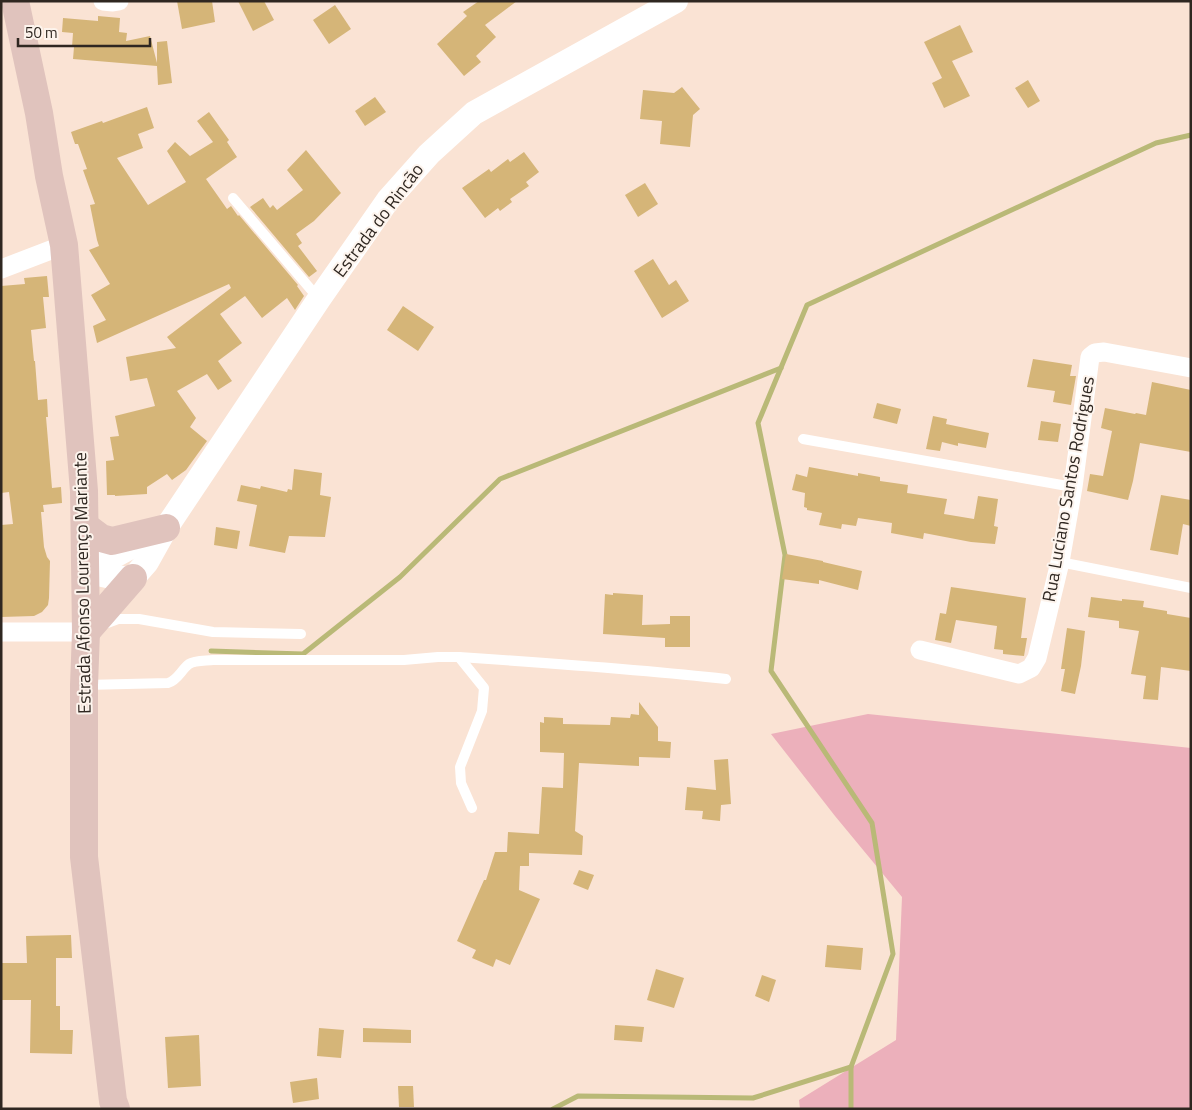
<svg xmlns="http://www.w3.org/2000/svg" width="1192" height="1110" font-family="'Titillium Web',sans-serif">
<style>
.green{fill:#ecb0bb}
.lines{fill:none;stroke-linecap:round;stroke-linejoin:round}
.stream{stroke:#b9b977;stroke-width:5}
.building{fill:#d5b578}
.service{stroke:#fff;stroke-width:10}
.minor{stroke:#fff;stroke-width:19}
.tertiary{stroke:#fff;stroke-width:24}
.secondary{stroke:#e0c3bd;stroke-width:28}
.labels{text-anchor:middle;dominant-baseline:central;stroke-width:4;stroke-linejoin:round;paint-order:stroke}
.street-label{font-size:18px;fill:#2f2721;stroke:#fdf4ed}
</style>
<rect width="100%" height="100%" fill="#fae3d4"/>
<!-- green -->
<polygon class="green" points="868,714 1191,748 1191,1109 800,1109 799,1100 896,1040 902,897 835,816 771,734"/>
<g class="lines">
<!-- stream -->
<g class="stream">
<polyline points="211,651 303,654 400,577 500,479 781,368"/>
<polyline points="553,1109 578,1096 753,1098 851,1067"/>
<polyline points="851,1109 851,1067 893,954 872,823 771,671 785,555 758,423 807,305 1156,143 1191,135"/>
</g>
</g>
<!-- building -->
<g class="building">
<polygon points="177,1 212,1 215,22 182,29"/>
<polygon points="238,1 264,1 274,20 253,31"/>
<polygon points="479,1 517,1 485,25 496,37 476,56 481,62 464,76 437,44 467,16 463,12"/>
<polygon points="335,5 351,29 329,44 313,20"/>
<polygon points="98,16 120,18 119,32 127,33 126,41 150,36 157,63 157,42 167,41 172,83 158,85 157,66 73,59 74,47 72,47 73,33 62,32 63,18 98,21"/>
<polygon points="960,25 973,52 952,61 970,96 944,108 932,83 942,78 924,42"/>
<polygon points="1028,80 1040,101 1028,108 1015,88"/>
<polygon points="682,87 700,109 693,115 690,147 660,144 662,121 640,119 643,90 674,93"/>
<polygon points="375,97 386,112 365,126 355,111"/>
<polygon points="147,107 154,128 138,134 143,148 117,158 148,205 186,182 167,151 175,142 190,156 213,142 197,121 209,112 229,140 227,142 237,157 206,179 227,209 231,206 238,216 239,215 298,285 297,286 304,296 295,310 287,298 262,318 245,296 220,314 242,343 218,361 232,381 218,390 207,374 177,391 196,418 190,427 207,441 186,470 172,480 167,474 147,487 147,494 115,496 115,495 107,495 106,461 114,460 110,437 119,436 115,416 155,406 147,378 130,381 126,357 176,348 167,337 231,288 229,284 97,343 93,326 106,320 91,295 110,284 89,250 99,246 97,240 90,205 95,204 83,170 87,169 78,144 75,144 71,132 102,121 103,123"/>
<polygon points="306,150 341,193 314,221 296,234 302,243 298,246 317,271 309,277 250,207 263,198 270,208 273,205 277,210 303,190 287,170"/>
<polygon points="524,152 539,172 526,182 529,186 510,199 512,202 500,211 498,208 485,218 462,188 489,169 491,172 508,159 510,162"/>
<polygon points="645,183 658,204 638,217 625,195"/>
<polygon points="653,259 669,285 676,280 689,301 662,318 634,271"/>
<polygon points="47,276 49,297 43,297 46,328 31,330 34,361 35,361 38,400 47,399 48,417 46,417 52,488 61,487 62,503 43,505 44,512 41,512 44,547 47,557 50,561 49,598 48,605 42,612 34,616 1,617 1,525 13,524 9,492 1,493 1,286 25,284 24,278"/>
<polygon points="403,306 434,327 418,351 387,330"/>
<polygon points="1033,359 1072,365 1070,376 1076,376 1071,405 1053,402 1055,391 1027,387"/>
<polygon points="1152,382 1191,390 1191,452 1140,443 1133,481 1128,500 1087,491 1090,474 1103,476 1112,431 1101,428 1105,408 1135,414 1136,413 1146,415"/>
<polygon points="877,403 901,409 897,424 873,418"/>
<polygon points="933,416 947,419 946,424 989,433 986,448 958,443 958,446 942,442 940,451 926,449"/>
<polygon points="1041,421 1061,424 1058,442 1038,440"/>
<polygon points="809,467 858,476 858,473 880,477 880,481 908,485 907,493 947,499 944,514 974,519 978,496 998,499 994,526 998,527 995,544 971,542 924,533 923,539 891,533 892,523 858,518 856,526 842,524 841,529 819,525 822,513 807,510 807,508 804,507 805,493 792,490 796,474 807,477"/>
<polygon points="294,469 322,473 320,495 331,497 325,537 289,536 285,553 249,546 257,505 237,501 241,485 260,489 261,486 287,492 288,489 292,490"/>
<polygon points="1161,495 1191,500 1191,526 1183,524 1178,555 1150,550"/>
<polygon points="216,527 240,531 237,549 214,545"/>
<polygon points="786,554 823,561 823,562 862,571 858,590 819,580 819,584 782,579"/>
<polygon points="951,587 1026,598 1021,638 1027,638 1024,656 1003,654 1003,650 994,649 997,626 956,620 951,643 935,640 940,613 946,614"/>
<polygon points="613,593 643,595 642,625 670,624 670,616 690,616 690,647 665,647 665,638 603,634 605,594 613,595"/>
<polygon points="1091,597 1122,601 1122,599 1144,601 1143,607 1167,611 1167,614 1191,618 1191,671 1161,667 1158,700 1143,699 1146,676 1131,674 1139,631 1119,628 1119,621 1088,617"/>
<polygon points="1067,628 1085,631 1081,666 1075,694 1061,691 1065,669 1061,669"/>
<polygon points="639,702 658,727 658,741 671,742 670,758 639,757 639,766 579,763 575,831 583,836 582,855 529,853 529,866 520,866 519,890 540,899 510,965 496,959 493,967 472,958 476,950 457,941 484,880 486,880 495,852 507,852 508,832 539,834 542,787 563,788 564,753 540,752 540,722 544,723 544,717 563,718 563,724 610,725 611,717 630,718 631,714 639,715"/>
<polygon points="728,759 731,804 721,805 720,821 702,819 703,811 685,810 687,787 716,790 714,760"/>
<polygon points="579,870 594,875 588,890 573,884"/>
<polygon points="71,935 72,958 56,958 56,1006 60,1006 60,1030 73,1030 72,1054 30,1053 31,1000 1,1000 1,963 27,963 26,936"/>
<polygon points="827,945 863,948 861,970 825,967"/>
<polygon points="656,969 684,978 674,1008 647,1000"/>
<polygon points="762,975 776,980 769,1002 755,996"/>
<polygon points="615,1025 644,1027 642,1042 614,1040"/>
<polygon points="319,1028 344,1030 341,1058 317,1056"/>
<polygon points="363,1028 411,1030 411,1043 363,1042"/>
<polygon points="199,1035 201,1086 168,1088 165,1037"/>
<polygon points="317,1078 319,1099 293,1103 290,1082"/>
<polygon points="398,1086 413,1086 414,1107 399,1107"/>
</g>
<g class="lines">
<!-- service -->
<g class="service">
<polyline points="233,198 319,299"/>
<polyline points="803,439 1073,487"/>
<polyline points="1060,562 1191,588"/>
<polyline points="102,625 118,619 139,619 213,632 301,634"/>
<path d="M 459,657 C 548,663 637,669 726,679"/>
<path d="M 85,685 L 168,683 C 178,680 181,670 189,664 C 195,660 206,661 213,660 L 404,660 L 438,657 L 459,657 L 484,688 L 482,711 L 460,767 L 461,783 L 472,808"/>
</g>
<!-- minor -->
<g class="minor">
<polyline points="103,1 113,2 119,1"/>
<polyline points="1,269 64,245"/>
<polyline points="1,632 86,632"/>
<polyline points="920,650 1019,674 1031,668 1037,658 1060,562 1073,487 1090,357 1095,353 1104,352 1191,368"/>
</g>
<!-- tertiary -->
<g class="tertiary">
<path d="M 86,569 C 101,577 116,578 133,578 L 147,562 L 166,528 L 319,299 L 388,200 L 429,154 L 474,113 L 676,1"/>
<polyline points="86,569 111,558 147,538"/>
</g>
<!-- secondary -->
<g class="secondary">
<polyline points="15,1 39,113 49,176 64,245 84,491 86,632 84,685 84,857 113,1101 116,1109"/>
<polyline points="85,526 101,538 112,541 166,528"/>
<polyline points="86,632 133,578"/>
</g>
</g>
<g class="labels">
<!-- street labels -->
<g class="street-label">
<text transform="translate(378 220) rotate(-53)">Estrada do Rincão</text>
<text transform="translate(1068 489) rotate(-80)">Rua Luciano Santos Rodrigues</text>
<text transform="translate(82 583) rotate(-91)">Estrada Afonso Lourenço Mariante</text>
</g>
</g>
<!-- border -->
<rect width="1192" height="1110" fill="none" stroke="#2f2721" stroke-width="5"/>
<!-- scale -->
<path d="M18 38v8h132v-8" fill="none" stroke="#2f2721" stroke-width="2.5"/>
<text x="25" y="38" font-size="15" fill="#2f2721" stroke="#fdf4ed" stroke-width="4" paint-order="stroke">50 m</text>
</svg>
